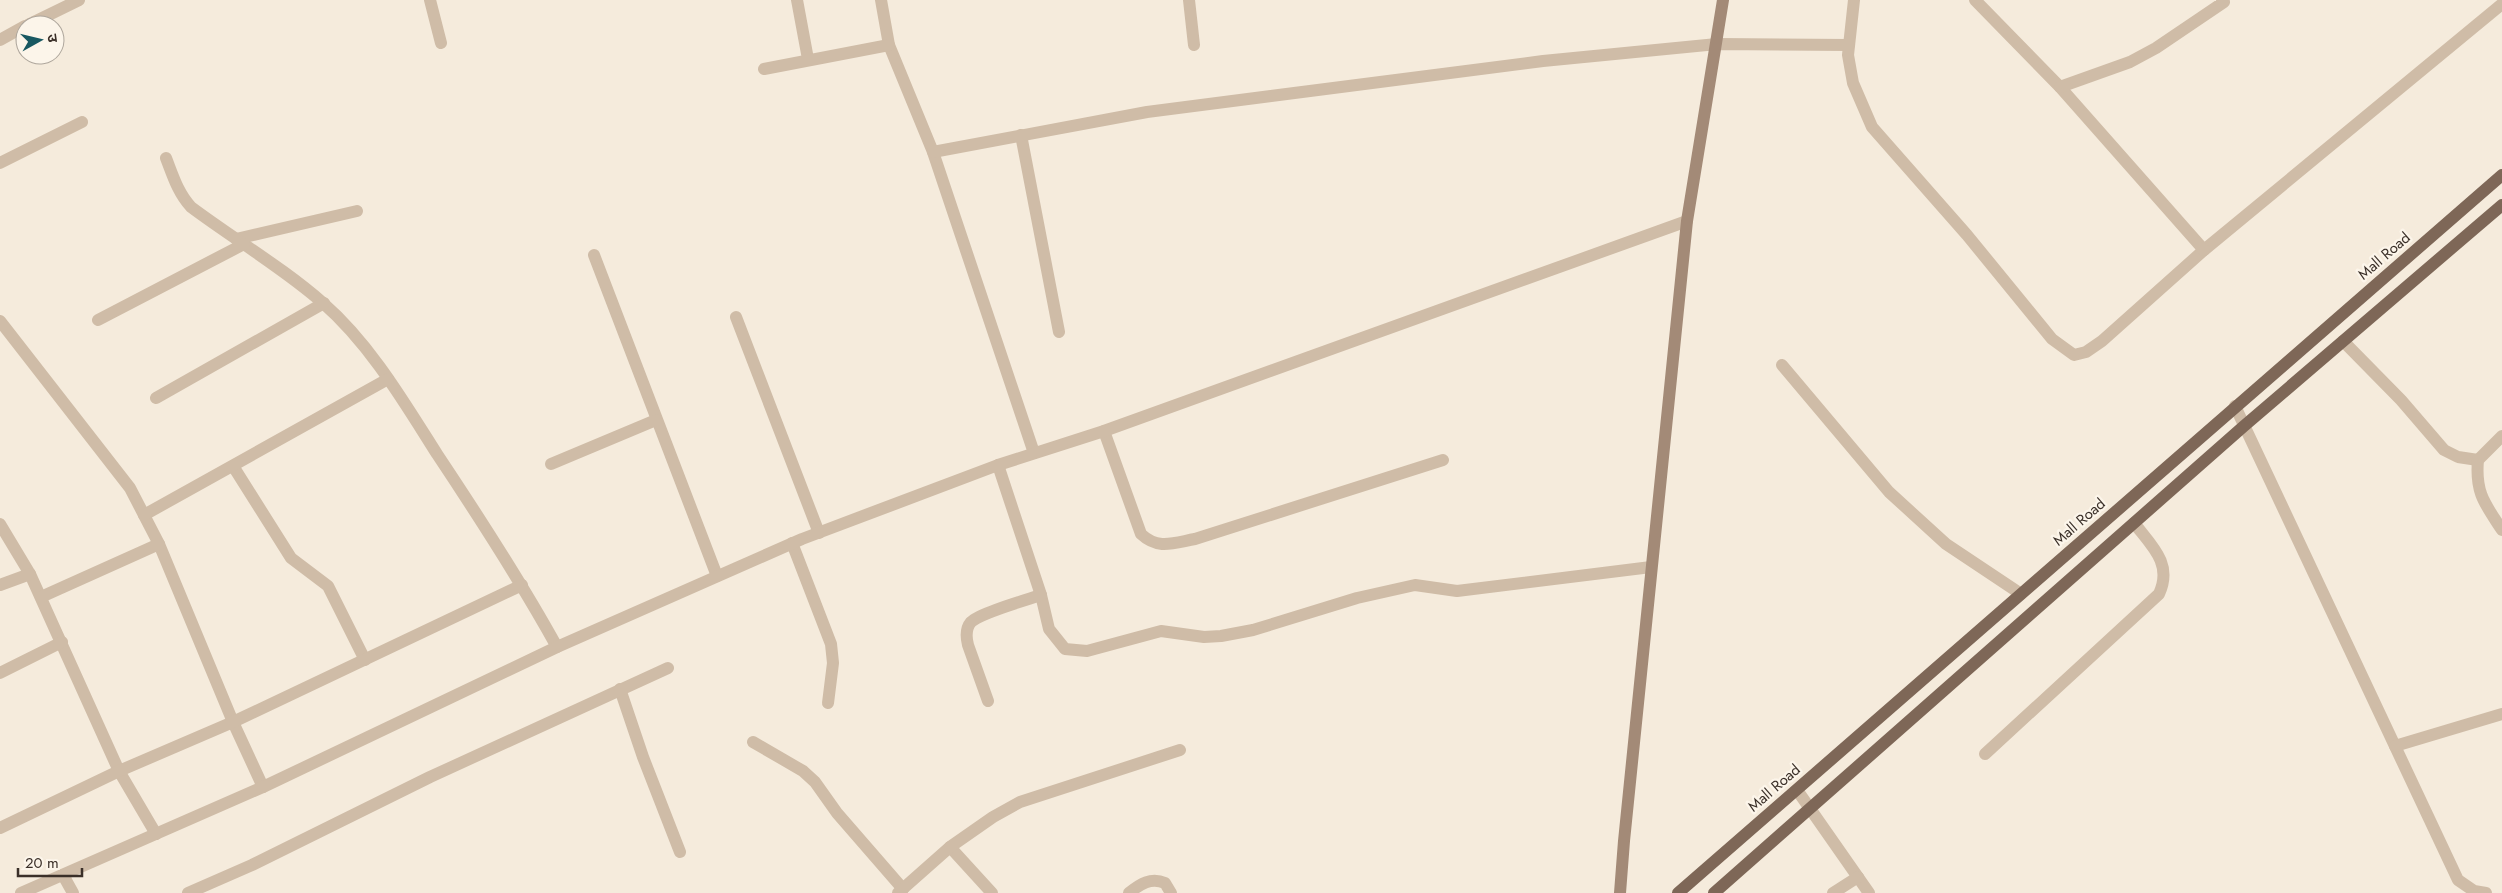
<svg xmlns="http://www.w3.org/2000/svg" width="2502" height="893" font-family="Jost,'Noto Sans Devanagari',sans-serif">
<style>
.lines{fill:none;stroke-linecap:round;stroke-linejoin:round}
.service{stroke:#cfbca7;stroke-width:12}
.minor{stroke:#cfbca7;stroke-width:12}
.secondary{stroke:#a38a77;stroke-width:12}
.primary{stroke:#7e6757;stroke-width:12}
.labels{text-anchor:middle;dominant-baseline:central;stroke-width:4.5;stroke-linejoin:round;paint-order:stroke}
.street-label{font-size:15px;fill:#3a2f28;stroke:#fcf5ea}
</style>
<rect width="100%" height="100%" fill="#f5ebdc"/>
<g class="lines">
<!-- service -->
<g class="service">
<polyline points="430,0 441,43"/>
<polyline points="236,239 357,211"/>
<polyline points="1782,365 1889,492 1946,544 2021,594"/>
<path d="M 1985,754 L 2159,594 C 2173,564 2152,546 2134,523"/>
</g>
<!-- minor -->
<g class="minor">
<polyline points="797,0 808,59"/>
<polyline points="881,0 889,45 933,152 1034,453"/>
<polyline points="1189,0 1194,45"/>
<polyline points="1854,0 1848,55 1853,83 1872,127 1967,235 2052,339 2074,355 2086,352 2102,341 2204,250 2502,4"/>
<polyline points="1975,0 2060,87 2204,250"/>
<polyline points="28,25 79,0"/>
<polyline points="0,40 25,26"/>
<polyline points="764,69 889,45"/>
<polyline points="2060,87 2130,62 2156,48 2224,2 2222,0"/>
<polyline points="1021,135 1059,332"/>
<polyline points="933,152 1147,112 1543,61 1717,44 1849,45"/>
<path d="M 166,158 C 173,176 178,193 191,207 C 235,240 282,267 323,303 C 370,344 404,402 437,454 C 479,517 520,580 557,647"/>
<polyline points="0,163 82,122"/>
<polyline points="594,255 717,576"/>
<polyline points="736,317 819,533"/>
<polyline points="98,320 244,244"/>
<polyline points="0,321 130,488 159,544 233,722 263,787"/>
<polyline points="2343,341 2401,400 2444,450 2458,457 2478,460"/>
<polyline points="156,398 324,303"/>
<polyline points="2235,406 2458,880 2474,891 2486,893"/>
<path d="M 1104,431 L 1141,534 C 1158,550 1173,543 1195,539 L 1443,460"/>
<path d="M 2502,436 L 2478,460 C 2475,493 2485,504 2502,530"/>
<polyline points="551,464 656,420"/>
<polyline points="998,465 1041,595 1049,629 1065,649 1087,651 1161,631 1204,637 1221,636 1253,630 1357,598 1415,585 1457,591 1651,567"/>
<polyline points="233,466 291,558 328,586 365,660"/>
<polyline points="144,515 388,379"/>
<polyline points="0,524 30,574 119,771 156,834"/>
<polyline points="792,543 831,644 833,663 828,703"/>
<polyline points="0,585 30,574"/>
<polyline points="41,597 159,544"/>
<polyline points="0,673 62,642"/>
<polyline points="620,689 643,757 680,852"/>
<path d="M 988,701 L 968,645 C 966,637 965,629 971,622 C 980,613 1026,600 1041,595"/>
<polyline points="753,742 803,771 815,782 837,813 903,889"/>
<polyline points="2395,746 2502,714"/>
<polyline points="1797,790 1869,893"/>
<polyline points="0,828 119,771 233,722 522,585"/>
<polyline points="950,847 992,893"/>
<polyline points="63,875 73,893"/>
<polyline points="21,893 263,787 557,647 802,539 998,465 1104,431 1687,221"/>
<polyline points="188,893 252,865 430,777 668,668"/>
<polyline points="898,893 950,847 993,817 1020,802 1180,750"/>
<path d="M 1129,893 C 1140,884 1151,877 1165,883 L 1171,893"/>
<polyline points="1833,893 1858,877"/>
</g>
<!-- secondary -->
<polyline class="secondary" points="1620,893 1624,841 1687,221 1723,0"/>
<!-- primary -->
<g class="primary">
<polyline points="1678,893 2502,175"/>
<polyline points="1714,893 2244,426 2502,205"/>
</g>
</g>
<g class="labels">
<!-- street labels -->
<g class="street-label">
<text transform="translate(2384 256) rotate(-41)">Mall Road</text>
<text transform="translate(2079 522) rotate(-41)">Mall Road</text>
<text transform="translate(1774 788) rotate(-41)">Mall Road</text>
</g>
</g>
<!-- north arrow -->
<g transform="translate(40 40) rotate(82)"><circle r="24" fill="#fcf5ea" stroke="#aea69c"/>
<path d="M0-4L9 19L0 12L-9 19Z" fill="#185861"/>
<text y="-8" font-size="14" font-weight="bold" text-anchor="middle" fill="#3a2f28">उ</text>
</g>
<!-- scale -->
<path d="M18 868v8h64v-8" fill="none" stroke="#3a2f28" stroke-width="2.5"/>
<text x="25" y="868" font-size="15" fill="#3a2f28" stroke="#fcf5ea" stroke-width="4" paint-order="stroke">20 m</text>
</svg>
